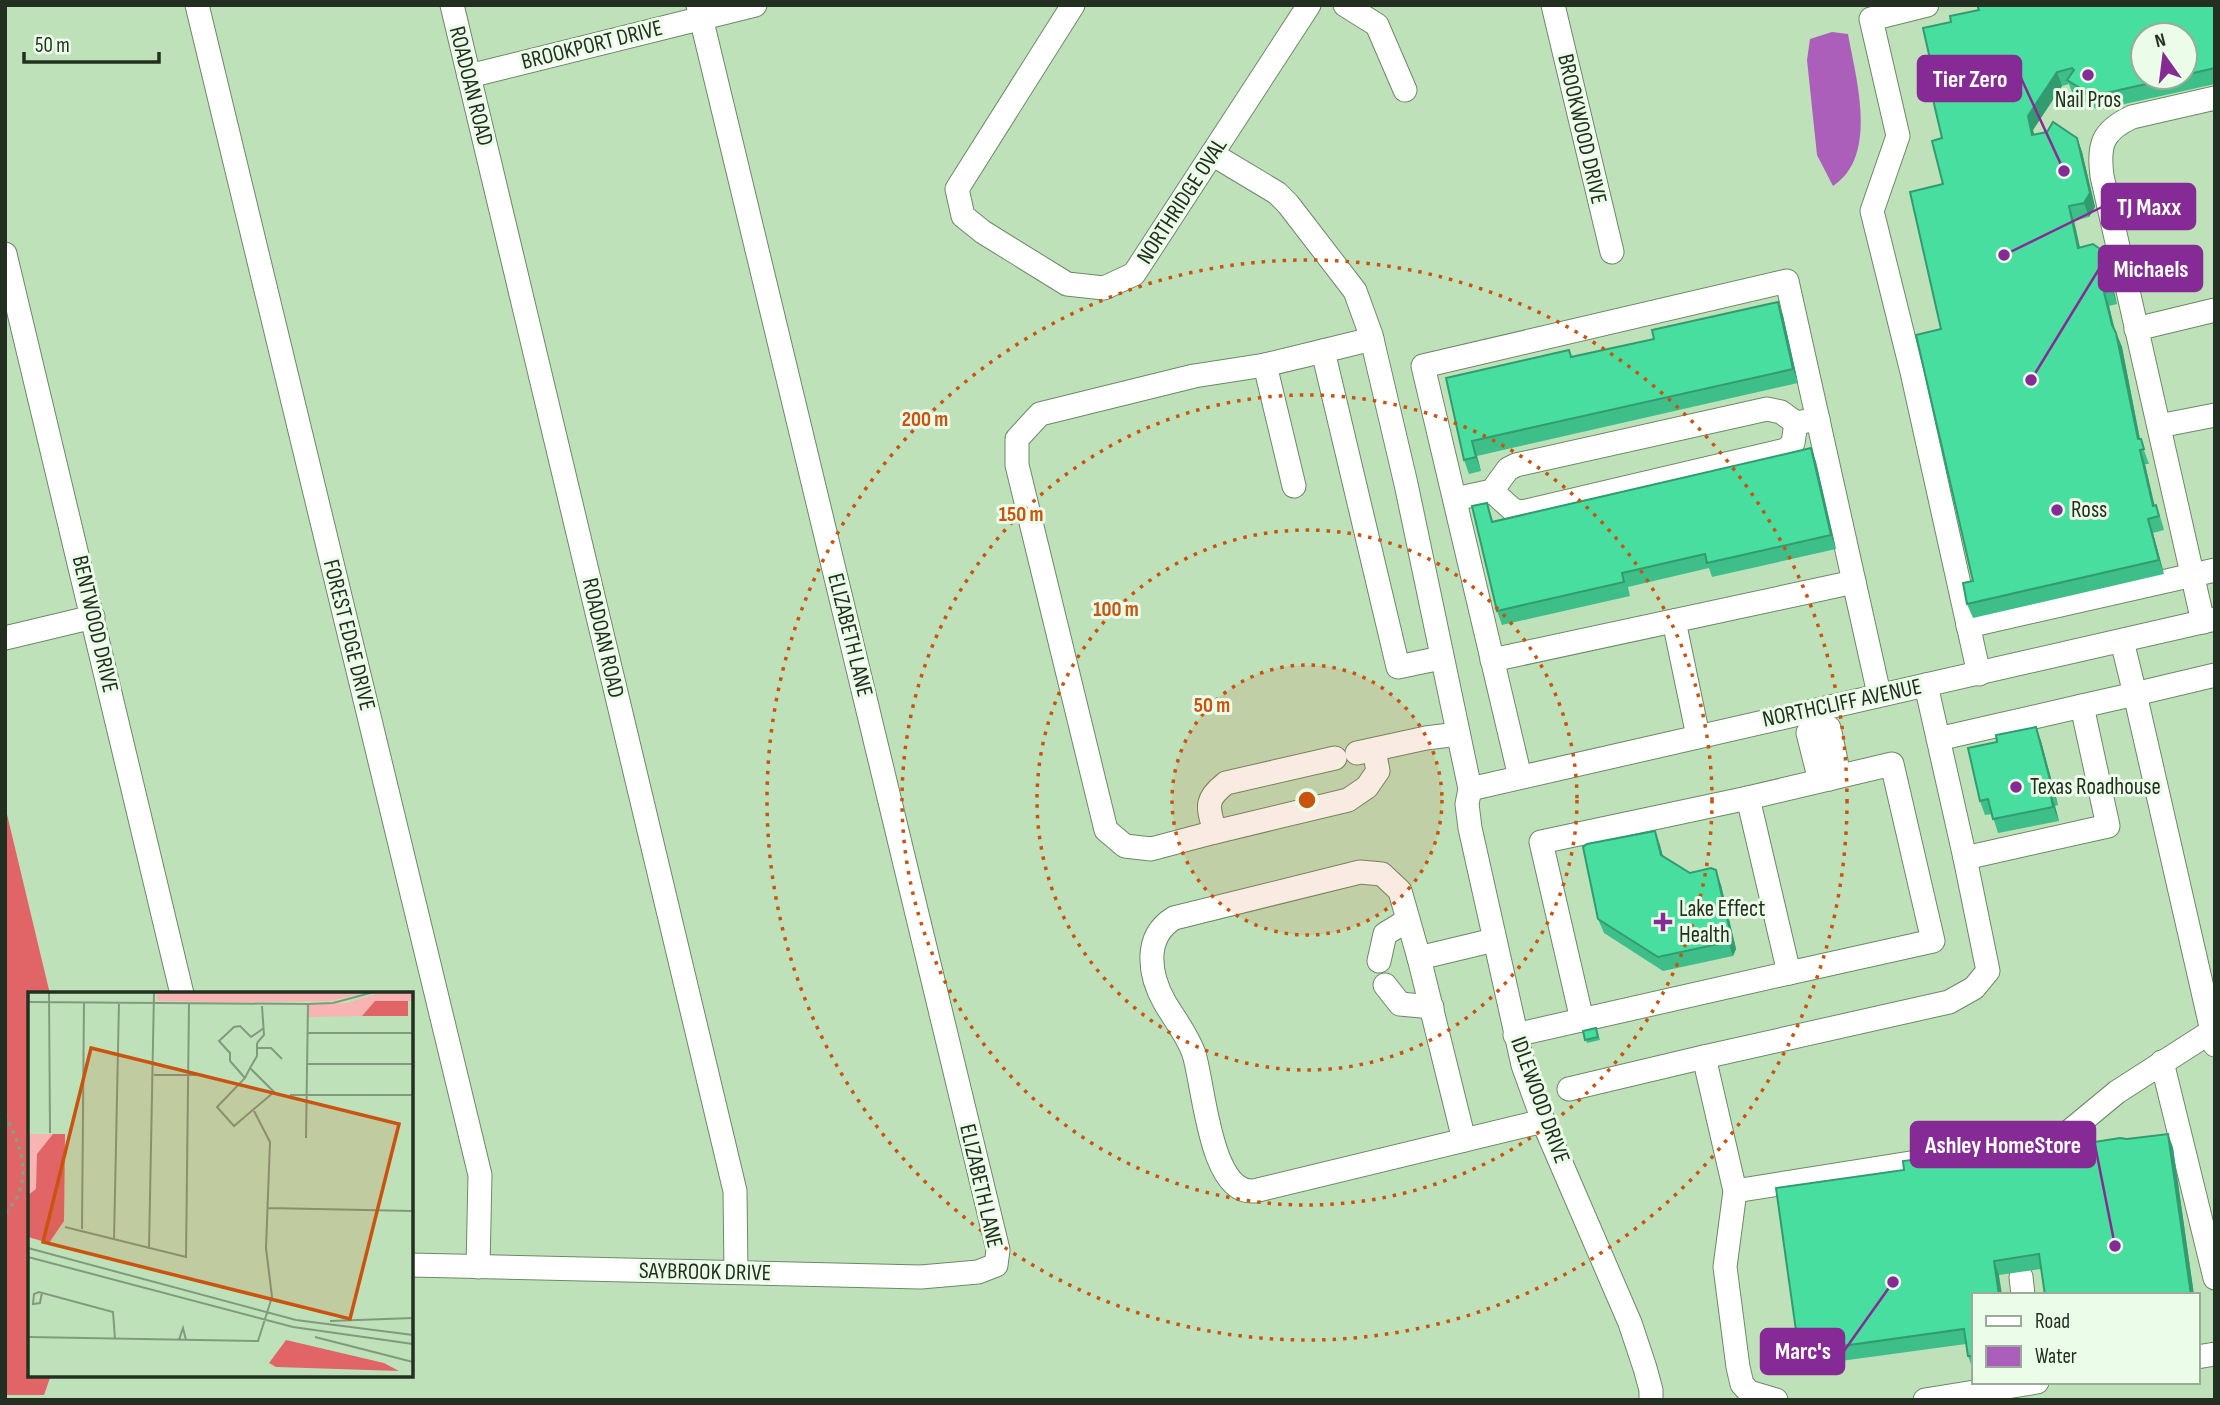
<svg xmlns="http://www.w3.org/2000/svg" width="2220" height="1405" font-family="'Sofia Sans Condensed',sans-serif">
<style>
.forest{fill:#e16567}
.water{fill:#ac5fba}
.lines{fill:none;stroke-linecap:round;stroke-linejoin:round}
.minor-casing{stroke:#6b8a66;stroke-width:25}
.path{stroke:#849f81;stroke-width:3.5;stroke-dasharray:3.5 5;stroke-linecap:butt}
.minor{stroke:#fff;stroke-width:23}
.wall{fill:#3ebf89;fill-rule:evenodd}
.shaded-wall{fill:#329b6f}
.building{fill:#48de9f;stroke:#329b6f;stroke-width:2}
.ring{fill:none;stroke:#ca530f;stroke-width:3.5;stroke-dasharray:3.5 7}
.poi-dot{fill:#862b96;stroke:#ebfde9;stroke-width:2.5}
.labels{text-anchor:middle;dominant-baseline:central;stroke-width:6;stroke-linejoin:round;paint-order:stroke}
.street-label{font-size:23px;fill:#233021;stroke:#ebfde9}
.poi-label{font-size:23px;fill:#233021;stroke:#ebfde9;text-anchor:start}
.inset-road{fill:none;stroke:#819a7d;stroke-width:2}
.view{fill:#ca530f;fill-opacity:0.15;stroke:#ca530f;stroke-width:3.5}
.inset-edge{fill:none;stroke:#233021;stroke-width:3.5}
.centre{fill:#ca530f;stroke:#ebfde9;stroke-width:3.5}
.ring-label{font-size:21px;text-anchor:middle;font-weight:bold;fill:#ca530f;stroke:#ebfde9;stroke-width:6;stroke-linejoin:round;paint-order:stroke}
.leader{fill:none;stroke:#862b96;stroke-width:2.5}
.callout-dot{fill:#862b96;stroke:#ebfde9;stroke-width:2.5}
.callout{fill:#862b96;stroke:#862b96;stroke-width:2.5}
.callout-label{font-size:24px;text-anchor:middle;font-weight:bold;fill:#fff}
</style>
<rect width="100%" height="100%" fill="#bfe1ba"/>
<!-- forest -->
<polygon class="forest" points="5,806 50,994 30,994 30,1375 51,1375 44,1395 5,1395"/>
<!-- water -->
<path class="water" d="M 1832,32 L 1848,34 C 1856,79 1879,156 1833,186 L 1817,155 L 1807,60 L 1810,39 Z"/>
<g class="lines">
<defs>
<g id="minor">
<polyline points="197,5 480,1175 478,1267"/>
<polyline points="452,5 735,1191 736,1272"/>
<polyline points="1073,5 957,189 963,216 983,232 1067,284 1104,288 1134,274 1309,5"/>
<polyline points="1345,5 1377,25 1405,90"/>
<polyline points="1553,5 1612,252"/>
<polyline points="1927,5 1871,19 1898,136 1872,211 1912,372 1979,674"/>
<polyline points="469,76 755,5"/>
<polyline points="1212,154 1277,193 1288,204 1355,291 1371,335 1406,484 1470,789 1467,804 1470,828 1523,1065 1545,1126 1630,1323 1645,1368 1651,1390 1651,1400"/>
<polyline points="5,254 182,994"/>
<polyline points="2136,329 2215,310"/>
<polyline points="1372,339 1323,351 1398,667 1441,658"/>
<polyline points="2159,426 2215,415"/>
<polyline points="1294,486 1265,365 1323,351"/>
<polyline points="1492,491 1513,510 1522,512 1786,450 1793,443 1796,423"/>
<polyline points="1455,499 1492,491 1508,469 1516,465 1767,409 1781,412 1796,423 1818,419"/>
<polyline points="1674,621 1698,736"/>
<path d="M 2203,622 L 2102,176 C 2098,145 2102,131 2132,117 L 2215,98"/>
<polyline points="1968,626 2215,570"/>
<polyline points="5,638 93,617"/>
<polyline points="1492,660 1854,582"/>
<polyline points="2215,675 2135,694 2212,1031 2215,1030"/>
<path d="M 1926,685 C 1939,743 1952,801 1965,858 L 2108,826 L 2082,706 L 1938,739"/>
<polyline points="2082,706 2135,694 2122,641"/>
<polygon points="1817,724 1829,728 1830,732 1837,766 1829,779 1817,769 1808,733"/>
<polyline points="1357,753 1426,738 1458,734"/>
<path d="M 1335,758 L 1226,783 C 1204,800 1208,807 1215,832 L 1348,800 L 1367,787 L 1378,771 L 1374,750"/>
<polygon points="1892,764 1933,941 1789,973 1748,798"/>
<polyline points="1520,777 1423,366 1787,281 1879,694"/>
<polyline points="1470,789 2215,619"/>
<polyline points="1215,832 1151,849 1125,846 1106,830 1017,465 1017,439 1040,414 1194,376 1265,365"/>
<path d="M 1494,940 L 1419,958 L 1400,891 L 1382,874 L 1360,872 L 1174,918 C 1143,937 1149,975 1165,1003 C 1175,1020 1188,1036 1194,1054 C 1204,1086 1210,1195 1254,1191 L 1543,1121"/>
<polyline points="1419,958 1464,1140"/>
<polyline points="1379,961 1385,934 1408,920"/>
<polyline points="1385,985 1400,1004 1432,1007"/>
<polyline points="1582,1020 1541,842 1748,798"/>
<polyline points="1515,1035 1789,973"/>
<polyline points="1704,1057 1949,1002 1974,988 1988,971 1965,858"/>
<polyline points="2162,1062 2215,1278"/>
<polyline points="1569,1089 1704,1057 1735,1191 2049,1141 2065,1135 2117,1092 2212,1031 2215,1045"/>
<polyline points="1735,1191 1725,1267 1738,1367 1742,1384 1749,1392 1776,1400"/>
<polyline points="411,1265 921,1277 978,1272 996,1265 998,1250 698,5"/>
<polyline points="2021,1277 2023,1295"/>
<polyline points="2197,1357 2215,1354"/>
<polyline points="1925,1400 2037,1382"/>
</g>
</defs>
<!-- minor casing -->
<use href="#minor" class="minor-casing"/>
<!-- path -->
<path class="path" d="M 5,1115 C 22,1147 35,1184 5,1213"/>
<!-- minor -->
<use href="#minor" class="minor"/>
</g>
<!-- wall -->
<g class="wall">
<path d="M 2215,5 L 2215,84 L 2098,110 L 2073,95 L 2069,84 L 2062,86 L 2033,130 L 2034,134 L 2077,138 L 2082,152 L 2095,207 L 2089,217 L 2074,221 L 2080,247 L 2108,265 L 2116,291 L 2114,292 L 2117,304 L 2109,306 L 2115,330 L 2122,347 L 2140,439 L 2149,464 L 2145,464 L 2154,505 L 2161,519 L 2164,530 L 2153,533 L 2164,574 L 1973,618 L 1967,604 L 1973,581 L 1941,329 L 1942,138 L 1935,81 L 1951,22 L 1979,10 ZM 2185,35 L 2185,77 L 2143,77 Z"/>
<polygon points="1778,302 1783,316 1798,383 1477,456 1481,471 1469,474 1464,460 1446,378 1572,357 1654,339"/>
<polygon points="1811,448 1816,462 1836,549 1712,577 1709,568 1628,587 1630,596 1502,625 1497,611 1487,503 1493,521"/>
<polygon points="2041,741 2058,805 2055,806 2059,821 1998,833 1992,814 1985,815 1980,801"/>
<polygon points="1655,831 1663,856 1690,873 1721,885 1736,949 1733,956 1663,971 1604,933 1598,919"/>
<polygon points="1596,1028 1600,1040 1587,1043 1583,1031"/>
<polygon points="2168,1134 2173,1148 2194,1295 2045,1295 2041,1269 1999,1275 1973,1295 1973,1370 1968,1356 1966,1344 1804,1366 1799,1352 1904,1170 1979,1151 1982,1159"/>
</g>
<!-- shaded-wall -->
<g class="shaded-wall">
<polygon points="2057,72 2062,86 2033,130 2038,149 2032,135 2028,116"/>
<polygon points="2077,138 2082,152 2095,207 2089,217 2084,203"/>
<polygon points="2069,206 2074,221 2083,262 2078,248"/>
<polygon points="2103,251 2108,265 2116,291 2111,277"/>
<polygon points="2109,278 2114,292 2117,304 2112,290"/>
<polygon points="2104,292 2109,306 2117,340 2112,325"/>
<polygon points="1778,302 1783,316 1798,383 1793,369"/>
<polygon points="2116,333 2122,347 2142,450 2138,439"/>
<polygon points="1472,441 1477,456 1481,471 1476,457"/>
<polygon points="1811,448 1816,462 1836,549 1831,535"/>
<polygon points="2140,450 2145,464 2158,520 2153,506"/>
<polygon points="2148,519 2153,533 2164,574 2159,560"/>
<polygon points="2036,727 2041,741 2058,805 2053,791"/>
<polygon points="2050,791 2055,806 2059,821 2053,807"/>
<polygon points="1655,831 1660,845 1666,869 1661,855"/>
<polygon points="1716,870 1721,885 1736,949 1733,956 1728,942"/>
<polygon points="2168,1134 2173,1148 2194,1295 2191,1295"/>
<polygon points="1994,1261 1999,1275 2002,1295 1999,1295"/>
</g>
<!-- building -->
<g class="building">
<polygon points="1977,5 2215,5 2215,68 2185,75 2185,35 2143,35 2143,77 2177,77 2093,96 2067,80 2074,70 2072,68 2057,72 2028,116 2032,135 2047,132 2053,122 2077,138 2090,193 2084,203 2069,206 2078,248 2093,244 2103,251 2111,277 2109,278 2112,290 2104,292 2112,325 2116,333 2138,439 2141,439 2144,449 2140,450 2153,506 2156,505 2159,516 2148,519 2159,560 1967,604 1963,583 1973,581 1916,335 1941,329 1910,192 1943,184 1932,141 1942,138 1929,82 1935,81 1923,28 1951,22 1950,16 1979,10"/>
<polygon points="1778,302 1793,369 1472,441 1476,457 1464,460 1446,378 1569,350 1571,357 1654,339 1652,330"/>
<polygon points="1811,448 1831,535 1707,563 1705,554 1622,573 1624,582 1497,611 1472,506 1487,503 1492,522"/>
<polygon points="2036,727 2053,791 2050,791 2053,807 1993,819 1988,799 1980,801 1968,748 1997,742 1996,735"/>
<polygon points="1655,831 1661,855 1690,873 1711,868 1716,870 1731,935 1728,942 1658,957 1598,919 1583,847 1587,844"/>
<polygon points="1596,1028 1598,1037 1585,1040 1583,1031"/>
<polygon points="2168,1134 2191,1295 2045,1295 2039,1254 1994,1261 1999,1295 1973,1295 1973,1356 1968,1356 1964,1329 1799,1352 1776,1188 1904,1170 1903,1161 1979,1151 1980,1160 2120,1138 2127,1139"/>
</g>
<!-- distance rings -->
<circle cx="1307" cy="800" r="135" fill="#ca530f" fill-opacity=".12"/>
<g class="ring">
<circle cx="1307" cy="800" r="135"/>
<circle cx="1307" cy="800" r="270"/>
<circle cx="1307" cy="800" r="405"/>
<circle cx="1307" cy="800" r="540"/>
</g>
<!-- markers -->
<g class="poi-dot">
<circle cx="2088" cy="75" r="7"/>
<circle cx="2057" cy="510" r="7"/>
<circle cx="2016" cy="787" r="7"/>
<path d="M1659.5 911.5h7v7h7v7h-7v7h-7v-7h-7v-7h7z"/>
</g>
<g class="labels">
<!-- street labels -->
<g class="street-label">
<text transform="translate(592 45) rotate(-14)">BROOKPORT DRIVE</text>
<text transform="translate(471 86) rotate(76)">ROADOAN ROAD</text>
<text transform="translate(1582 129) rotate(77)">BROOKWOOD DRIVE</text>
<text transform="translate(1182 201) rotate(-57)">NORTHRIDGE OVAL</text>
<text transform="translate(95 624) rotate(77)">BENTWOOD DRIVE</text>
<text transform="translate(349 635) rotate(76)">FOREST EDGE DRIVE</text>
<text transform="translate(850 635) rotate(76)">ELIZABETH LANE</text>
<text transform="translate(603 638) rotate(77)">ROADOAN ROAD</text>
<text transform="translate(1842 703) rotate(-12)">NORTHCLIFF AVENUE</text>
<text transform="translate(1540 1100) rotate(70)">IDLEWOOD DRIVE</text>
<text transform="translate(981 1186) rotate(77)">ELIZABETH LANE</text>
<text transform="translate(705 1272) rotate(1)">SAYBROOK DRIVE</text>
</g>
<!-- poi labels -->
<g class="poi-label">
<text x="2088" y="100" text-anchor="middle">Nail Pros</text>
<text x="2071" y="510">Ross</text>
<text x="2030" y="787">Texas Roadhouse</text>
<text x="1679" y="909">Lake Effect<tspan x="1679" dy="26">Health</tspan></text>
</g>
</g>
<!-- overview -->
<g transform="translate(28 992)">
<rect width="385" height="385" fill="#bfe1ba"/>
<path d="M 128,0 L 339,0 L 302,9 L 204,10 L 130,9 ZM 354,0 L 385,0 L 385,9 L 347,9 L 334,24 L 281,25 L 281,13 L 319,11 ZM 0,142 L 37,142 L 36,229 L 21,251 L 0,245 Z" fill="#f8b4b2"/>
<path d="M 347,9 L 380,9 L 380,24 L 334,24 ZM 25,142 L 37,142 L 36,229 L 21,251 L 0,245 L 0,203 L 8,197 L 9,162 ZM 258,348 L 356,371 L 371,379 L 248,375 L 241,371 Z" fill="#e16567"/>
<path class="inset-road" d="M 21,0 L 22,141M 0,10 L 280,12 L 305,11 L 346,0M 279,41 L 385,41M 229,51 L 236,43 L 234,14M 230,56 L 243,56 L 254,67M 202,69 L 202,61 L 191,49 L 206,35 L 212,34 L 223,45 L 236,36M 202,69 L 217,86M 279,72 L 385,72M 222,76 L 246,100 L 206,134 L 189,115 L 217,86 L 222,76 L 229,64 L 229,51M 126,83 L 176,83M 262,103 L 385,103M 278,146 L 280,12M 240,216 L 385,219M 37,235 L 158,265 L 161,11M 54,237 L 56,10M 86,248 L 91,10M 0,256 L 268,328 L 385,343M 121,257 L 126,0M 0,265 L 265,335 L 385,352M 14,300 L 12,311 L 5,312 L 6,302 L 11,300 L 85,320 L 87,347M 302,329 L 385,326M 0,345 L 230,349 L 244,305 L 238,256 L 242,150 L 226,119M 287,345 L 385,370M 151,348 L 155,336 L 158,348"/>
<path class="view" d="M 63,56 L 371,132 L 322,327 L 15,250 Z"/>
<rect width="385" height="385" class="inset-edge"/>
</g>
<circle cx="1307" cy="800" r="10" class="centre"/>
<g class="ring-label">
<text x="925" y="426">200 m</text>
<text x="1021" y="521">150 m</text>
<text x="1116" y="616">100 m</text>
<text x="1212" y="712">50 m</text>
</g>
<!-- callouts -->
<path class="leader" d="M2064 171L2021 78M2004 255L2102 207M2031 380L2099 269M2115 1246L2095 1145M1893 1282L1844 1351"/>
<g class="callout-dot">
<circle cx="2064" cy="171" r="7"/>
<circle cx="2004" cy="255" r="7"/>
<circle cx="2031" cy="380" r="7"/>
<circle cx="2115" cy="1246" r="7"/>
<circle cx="1893" cy="1282" r="7"/>
</g>
<g class="callout">
<rect x="1918" y="56" width="103" height="45" rx="7"/>
<rect x="2102" y="184" width="93" height="45" rx="7"/>
<rect x="2099" y="246" width="103" height="45" rx="7"/>
<rect x="1911" y="1122" width="184" height="45" rx="7"/>
<rect x="1761" y="1329" width="83" height="45" rx="7"/>
</g>
<g class="callout-label">
<text x="1970" y="87">Tier Zero</text>
<text x="2149" y="215">TJ Maxx</text>
<text x="2151" y="277">Michaels</text>
<text x="2003" y="1153">Ashley HomeStore</text>
<text x="1803" y="1359">Marc's</text>
</g>
<!-- border -->
<rect width="2220" height="1405" fill="none" stroke="#233021" stroke-width="14"/>
<!-- legend -->
<rect x="1972" y="1293" width="228" height="91" fill="#ebfde9" stroke="#9bab99" stroke-width="2"/>
<rect x="1986" y="1316" width="35" height="10" fill="#ffffff" stroke="#9bab99" stroke-width="2"/>
<text x="2035" y="1328" font-size="21" fill="#233021">Road</text>
<rect x="1986" y="1346" width="35" height="21" fill="#ac5fba" stroke="#9bab99" stroke-width="2"/>
<text x="2035" y="1363" font-size="21" fill="#233021">Water</text>
<!-- north arrow -->
<g transform="translate(2164 56) rotate(346)"><circle r="33" fill="#ebfde9" stroke="#9bab99" stroke-width="2"/>
<path d="M0-5L12 26L0 18L-12 26Z" fill="#862b96"/>
<text y="-10" font-size="19" font-weight="bold" text-anchor="middle" fill="#233021">N</text>
</g>
<!-- scale -->
<path d="M24 52v10h135v-10" fill="none" stroke="#233021" stroke-width="3.5"/>
<text x="35" y="52" font-size="21" fill="#233021" stroke="#ebfde9" stroke-width="5" paint-order="stroke">50 m</text>
</svg>
